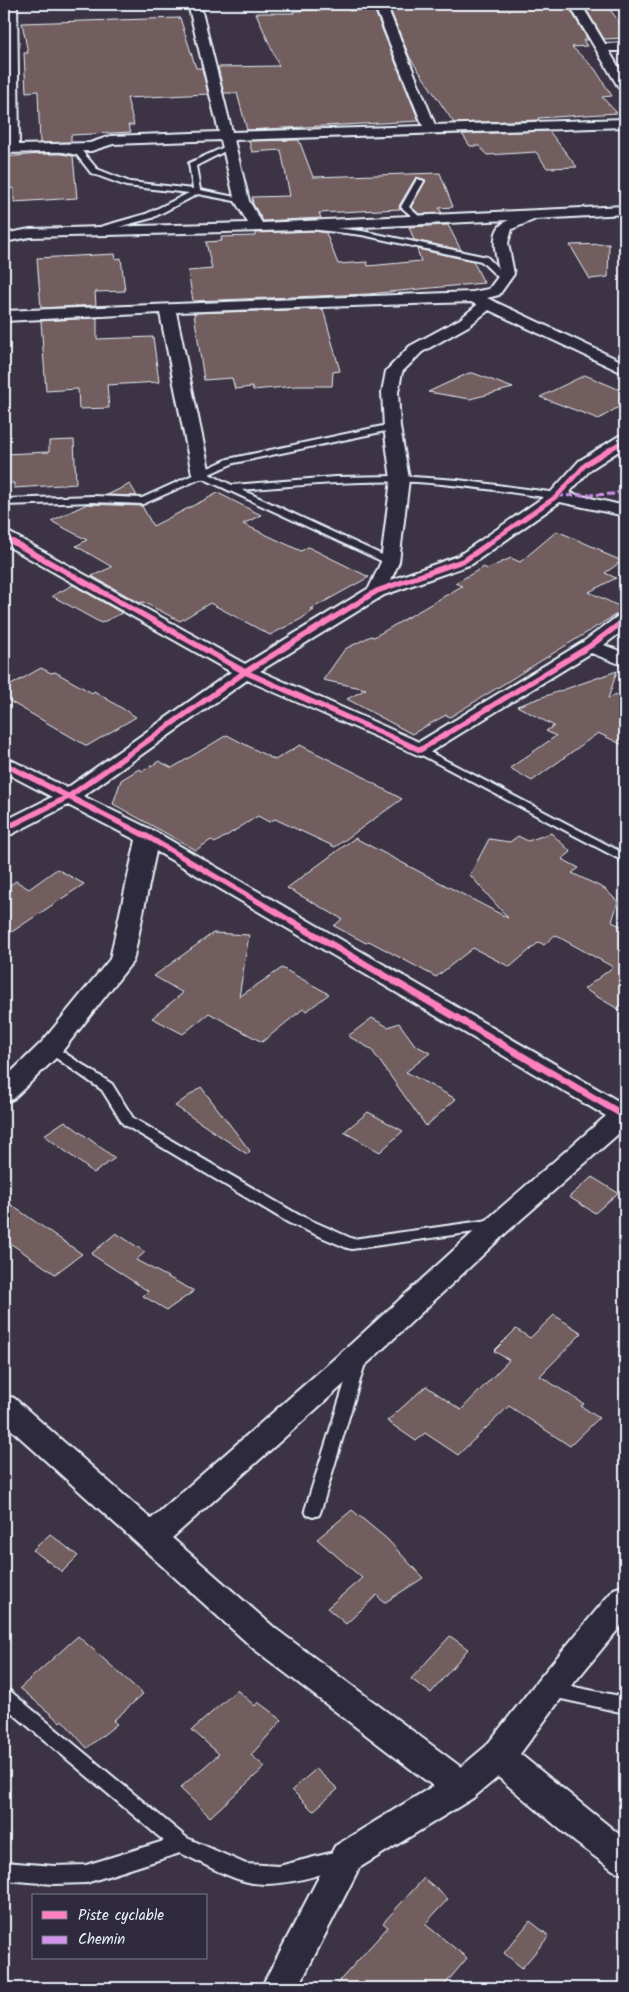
<svg xmlns="http://www.w3.org/2000/svg" width="629" height="1992" font-family="Kalam,sans-serif">
<style>
.building{fill:#725d5f;stroke:#e8f1f8}
.lines{fill:none;stroke-linecap:round;stroke-linejoin:round}
.lane-casing{stroke:#e8f1f8;stroke-width:4}
.street-casing{stroke:#e8f1f8;stroke-width:4}
.lane{fill:#2f2a3d;fill-rule:evenodd}
.street{fill:#2f2a3d;fill-rule:evenodd}
.quiet{stroke:#d193ec;stroke-width:3;stroke-dasharray:7 3;stroke-linecap:butt}
.cycleway-far2-casing{stroke:#2f2a3d;stroke-width:6}
.cycleway-far1-casing{stroke:#2f2a3d;stroke-width:8}
.cycleway-casing{stroke:#2f2a3d;stroke-width:10}
.cycleway-far2{stroke:#ff80c0;stroke-width:4.5}
.cycleway-far1{stroke:#ff80c0;stroke-width:5.5}
.cycleway{stroke:#ff80c0;stroke-width:7}
</style>
<rect width="100%" height="100%" fill="#3c3444"/>
<filter id="ink" filterUnits="userSpaceOnUse"><feTurbulence type="fractalNoise" baseFrequency=".02" numOctaves="2"/><feDisplacementMap in="SourceGraphic" scale="10" xChannelSelector="R" yChannelSelector="G"/><feConvolveMatrix kernelMatrix="1 2 1 2 8 2 1 2 1" color-interpolation-filters="sRGB"/></filter>
<g filter="url(#ink)">
<!-- building -->
<g class="building">
<polygon points="434,4 567,4 588,40 583,40 587,46 572,47 595,69 612,96 602,97 617,113 538,118 539,120 454,123 410,58 389,7"/>
<polygon points="583,4 606,4 625,30 625,38 604,39"/>
<polygon points="348,9 349,11 374,9 419,121 247,130 237,93 224,93 218,67 279,66 256,13 294,13 293,11"/>
<polygon points="180,18 196,68 202,68 208,94 127,98 134,125 128,125 131,132 71,135 71,142 40,143 38,91 26,92 24,53 28,53 22,23"/>
<polygon points="549,131 577,167 547,168 536,152 487,155 479,146 470,146 462,134"/>
<polygon points="299,140 313,177 440,173 453,207 439,208 442,213 419,214 411,207 426,180 416,177 399,206 400,209 319,213 321,218 263,221 253,204 252,197 290,196 281,150 252,152 249,141"/>
<polygon points="40,154 61,154 73,156 77,198 14,202 14,188 4,189 4,157"/>
<polygon points="448,225 461,250 414,240 409,227"/>
<polygon points="314,231 326,233 338,264 367,262 368,266 421,261 417,249 473,261 484,283 368,294 193,301 188,271 212,269 206,242 222,241 221,237 255,236 255,233"/>
<polygon points="609,244 608,277 590,279 570,245"/>
<polygon points="115,254 116,259 121,258 125,291 95,292 96,305 41,308 37,258"/>
<polygon points="323,309 340,371 333,372 332,386 296,386 253,390 252,387 235,389 232,378 204,380 194,313"/>
<polygon points="97,318 97,339 153,337 159,382 107,385 109,408 79,409 78,389 46,391 41,321"/>
<polygon points="469,373 473,373 513,388 470,399 428,392"/>
<polygon points="585,375 625,392 625,403 599,419 540,397"/>
<polygon points="74,440 76,484 14,488 14,483 4,483 4,454 49,452 49,441"/>
<polygon points="130,484 137,496 107,495"/>
<polygon points="218,493 261,515 243,524 301,551 308,547 369,577 311,609 314,610 301,619 270,635 210,603 180,621 143,602 140,603 92,576 112,567 76,546 87,540 51,521 87,504 142,506 153,526"/>
<polygon points="557,531 603,551 601,552 622,561 605,573 616,578 589,592 625,609 450,717 446,715 412,734 347,699 366,689 323,680 345,649 371,636 374,637 462,586 455,583 484,567 487,569 511,558 520,562"/>
<polygon points="73,585 122,613 101,623 52,596"/>
<polygon points="41,668 51,673 55,672 92,693 94,691 136,717 87,746 4,698 4,689"/>
<polygon points="617,671 608,699 616,694 625,708 625,746 598,733 532,781 510,768 556,736 546,731 554,726 517,706"/>
<polygon points="227,735 275,760 300,745 368,779 367,780 402,799 335,847 275,819 269,822 258,816 215,843 211,840 196,850 113,804 121,780 139,769 143,771 159,761 172,768"/>
<polygon points="551,833 571,852 562,859 579,868 572,873 605,889 618,902 612,922 625,928 625,1013 584,989 613,967 555,935 544,945 539,942 510,967 473,948 436,977 369,941 366,943 334,926 342,919 287,888 355,838 508,918 470,875 489,839 510,842 518,836 528,841"/>
<polygon points="57,869 84,884 4,937 4,889 16,881 29,889"/>
<polygon points="213,933 249,935 239,997 282,968 329,994 307,1011 303,1009 262,1042 209,1013 183,1034 152,1018 183,993 154,976"/>
<polygon points="372,1018 388,1027 399,1023 415,1045 430,1053 406,1072 456,1099 426,1126 371,1049 348,1036"/>
<polygon points="201,1087 250,1151 247,1154 175,1106"/>
<polygon points="368,1112 403,1131 380,1152 344,1132"/>
<polygon points="65,1121 115,1158 94,1173 44,1135"/>
<polygon points="592,1177 618,1193 595,1213 569,1197"/>
<polygon points="4,1200 82,1254 55,1274 4,1239"/>
<polygon points="116,1233 145,1252 136,1260 194,1291 167,1310 143,1296 148,1291 91,1254"/>
<polygon points="554,1315 582,1333 540,1376 584,1404 581,1406 599,1418 570,1446 509,1406 458,1455 425,1433 416,1441 387,1421 426,1386 461,1410 509,1360 494,1351 516,1329 530,1338"/>
<polygon points="352,1510 387,1539 423,1578 384,1603 377,1595 346,1624 327,1608 362,1578 317,1539"/>
<polygon points="50,1534 78,1556 62,1572 33,1550"/>
<polygon points="78,1636 143,1694 113,1721 117,1724 87,1748 62,1720 60,1722 20,1688"/>
<polygon points="450,1636 468,1649 431,1693 411,1679"/>
<polygon points="237,1690 255,1706 258,1702 282,1720 251,1755 265,1767 210,1817 180,1788 219,1754 192,1730"/>
<polygon points="316,1769 338,1789 313,1811 292,1790"/>
<polygon points="424,1878 448,1899 425,1924 467,1958 442,1988 333,1988 388,1927 383,1923"/>
<polygon points="530,1921 549,1936 522,1968 504,1953"/>
</g>
<g class="lines">
<defs>
<g id="lane">
<polygon points="229,145 231,146 231,148 196,166 200,190 245,199 245,203 198,194 152,218 96,233 92,231 93,229 146,214 189,193 126,186 91,173 77,155 49,149 53,147 82,151 97,169 130,182 193,189 189,163"/>
<polygon points="417,179 424,181 409,207 423,220 419,222 401,207"/>
<polygon points="308,225 362,231 487,257 508,278 501,280 481,261 362,235 311,229 307,227"/>
<path d="M 392,424 L 395,425 L 395,429 L 234,463 L 209,474 L 232,485 L 335,477 L 398,476 L 458,480 L 557,493 L 562,496 L 557,499 C 511,492 464,485 417,482 C 359,480 300,485 242,490 L 393,560 L 395,562 L 390,565 L 202,478 L 143,504 L 93,502 L 4,505 L 4,499 L 93,496 L 142,498 L 228,459 Z"/>
<polygon points="420,747 625,854 625,862 416,752 415,750"/>
<polygon points="51,1044 112,1084 133,1118 299,1215 353,1239 496,1219 501,1220 503,1224 501,1228 496,1229 352,1249 347,1248 289,1223 123,1124 102,1090 46,1051 45,1048 46,1045"/>
<polygon points="359,1354 364,1356 366,1360 321,1510 319,1515 313,1517 307,1515 305,1510 352,1360 354,1356"/>
<polygon points="549,1682 625,1697 625,1713 543,1695 541,1690 543,1685"/>
<path d="M 4,1689 L 10,1691 L 187,1838 L 246,1864 L 279,1866 L 342,1850 L 348,1853 L 351,1859 L 348,1865 C 319,1876 274,1890 244,1881 C 222,1875 201,1862 180,1853 L 86,1883 L 54,1884 L 4,1880 L 4,1862 L 54,1866 L 86,1865 L 164,1841 L 4,1706 Z"/>
</g>
<g id="street">
<path d="M 5,4 L 17,4 L 19,145 L 90,143 L 111,136 L 219,132 L 188,4 L 200,4 L 232,132 L 423,126 L 374,4 L 386,4 L 435,125 L 625,119 L 625,127 L 234,140 L 249,201 L 262,223 L 625,206 L 625,214 L 536,219 L 512,229 L 508,243 L 514,274 L 499,295 L 487,298 L 625,363 L 625,374 L 489,310 L 470,325 L 422,352 L 402,372 L 398,392 L 400,427 L 409,479 L 399,562 L 391,580 L 458,556 L 551,492 L 579,461 L 619,436 L 625,435 L 625,447 L 591,469 L 569,493 L 625,506 L 625,516 L 560,502 L 472,564 L 384,595 L 260,671 L 419,742 L 583,642 L 618,616 L 625,614 L 625,629 L 604,645 L 625,653 L 625,666 L 591,653 L 427,754 L 420,756 L 247,680 L 83,796 L 156,832 L 625,1105 L 625,1128 L 508,1231 L 371,1360 L 172,1538 L 276,1629 L 461,1767 L 486,1746 L 538,1680 L 614,1589 L 625,1585 L 625,1621 L 560,1700 L 520,1754 L 625,1839 L 625,1875 L 613,1870 L 575,1842 L 498,1777 L 473,1798 L 359,1868 L 298,1988 L 261,1988 L 335,1846 L 433,1786 L 254,1649 L 4,1423 L 4,1395 L 14,1398 L 151,1519 L 351,1344 L 490,1217 L 606,1116 L 156,851 L 133,961 L 60,1054 L 13,1099 L 4,1102 L 4,1079 L 42,1042 L 110,959 L 136,840 L 68,805 L 12,834 L 4,835 L 4,821 L 52,797 L 4,772 L 4,758 L 11,760 L 67,788 L 231,672 L 4,544 L 4,532 L 10,533 L 245,664 L 369,588 L 381,562 L 391,479 L 384,427 L 382,392 L 386,371 L 410,346 L 460,319 L 477,305 L 471,302 L 176,312 L 210,474 L 207,478 L 201,479 L 195,478 L 192,474 L 160,313 L 4,321 L 4,311 L 472,292 L 489,289 L 500,274 C 496,256 487,228 509,220 L 301,230 L 30,237 L 4,242 L 4,234 L 30,229 L 248,223 L 235,201 L 221,140 L 113,144 L 91,151 L 4,153 Z"/>
<polygon points="569,4 581,4 605,44 625,43 625,51 609,51 625,78 625,92 619,88"/>
</g>
</defs>
<!-- lane casing -->
<use href="#lane" class="lane-casing"/>
<!-- street casing -->
<use href="#street" class="street-casing"/>
<!-- lane -->
<use href="#lane" class="lane"/>
<!-- street -->
<use href="#street" class="street"/>
<!-- quiet -->
<polyline class="quiet" points="557,496 615,494 625,489"/>
<defs>
<g id="cycleway-far2">
<polyline points="4,537 15,543"/>
<polyline points="489,543 557,496 585,465 625,440"/>
</g>
<g id="cycleway-far1">
<polyline points="13,542 245,672 420,750 590,646 625,620"/>
<polyline points="4,764 148,837 293,922"/>
<polyline points="4,829 68,797 245,672 377,591 465,560 491,542"/>
</g>
<polyline id="cycleway" points="291,921 625,1116"/>
</defs>
<!-- cycleway-far2 casing -->
<use href="#cycleway-far2" class="cycleway-far2-casing"/>
<!-- cycleway-far1 casing -->
<use href="#cycleway-far1" class="cycleway-far1-casing"/>
<!-- cycleway casing -->
<use href="#cycleway" class="cycleway-casing"/>
<!-- cycleway-far2 -->
<use href="#cycleway-far2" class="cycleway-far2"/>
<!-- cycleway-far1 -->
<use href="#cycleway-far1" class="cycleway-far1"/>
<!-- cycleway -->
<use href="#cycleway" class="cycleway"/>
</g>
</g>
<!-- margin -->
<rect width="629" height="1992" fill="none" stroke="#2f2a3d" stroke-width="20"/>
<rect x="10" y="10" width="609" height="1972" fill="none" stroke="#e8f1f8" stroke-width="2" filter="url(#ink)"/>
<!-- legend -->
<rect x="32" y="1894" width="175" height="65" fill="#2f2a3d" stroke="#797a88"/>
<rect x="42" y="1911" width="25" height="8" fill="#ff80c0" stroke="#797a88"/>
<text x="78" y="1920" font-size="15" fill="#e8f1f8">Piste cyclable</text>
<rect x="42" y="1936" width="25" height="8" fill="#d193ec" stroke="#797a88"/>
<text x="78" y="1944" font-size="15" fill="#e8f1f8">Chemin</text>
</svg>
